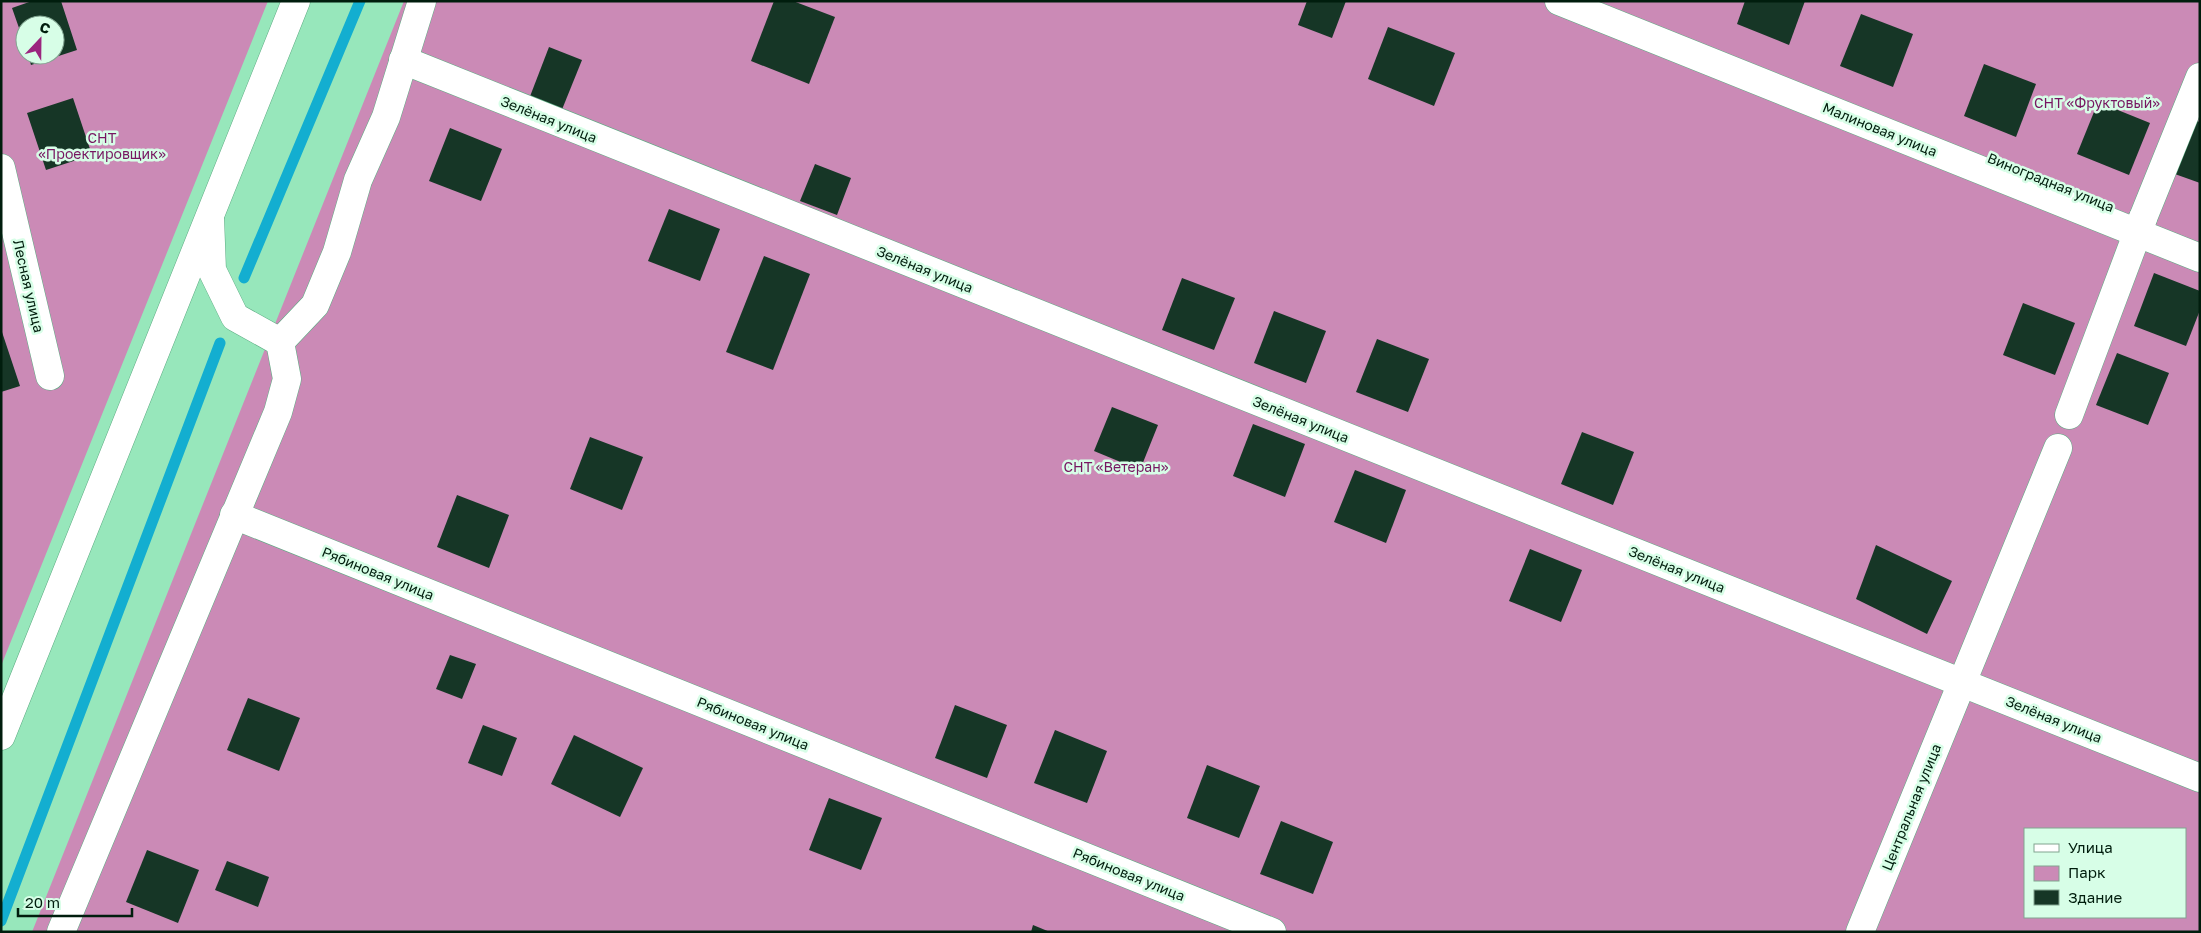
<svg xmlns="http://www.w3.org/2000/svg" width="2201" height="933" font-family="'Golos Text',sans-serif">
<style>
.green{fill:#cb8ab6;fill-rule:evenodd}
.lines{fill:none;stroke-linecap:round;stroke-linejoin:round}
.stream{stroke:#13aed0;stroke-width:11}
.building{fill:#163626}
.minor-casing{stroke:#5cab82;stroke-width:29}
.tertiary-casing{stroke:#5cab82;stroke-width:29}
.minor{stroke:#fff;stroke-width:28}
.tertiary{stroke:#fff;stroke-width:28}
.labels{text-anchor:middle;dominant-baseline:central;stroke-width:5;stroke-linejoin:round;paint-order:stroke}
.park-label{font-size:14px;fill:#771661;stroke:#d7fee7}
.street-label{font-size:14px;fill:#001d0d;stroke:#d7fee7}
</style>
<rect width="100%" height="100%" fill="#97e7bb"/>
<!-- green -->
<g class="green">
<path d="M 1,1 L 268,1 L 1,666 ZM 25,25 L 55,25 L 55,55 L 25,55 Z"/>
<path d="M 404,1 L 1566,1 L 2200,255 L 2200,932 L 32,932 ZM 2025,829 L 2185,829 L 2185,917 L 2025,917 Z"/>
<polygon points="1572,1 2200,1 2200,252"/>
</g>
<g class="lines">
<!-- stream -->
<g class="stream">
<polyline points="244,278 360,1"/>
<polyline points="1,921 220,343"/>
</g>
</g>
<!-- building -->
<g class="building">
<polygon points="32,1 61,1 77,50 31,65 28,55 55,55 55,25 25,25 25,45 12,8"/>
<polygon points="774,1 793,1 835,17 809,84 751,61"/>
<polygon points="1307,1 1346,1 1332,38 1298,25"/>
<polygon points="1745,1 1805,1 1789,45 1737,24"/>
<polygon points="1861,14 1913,34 1893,87 1840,66"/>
<polygon points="1388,27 1455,53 1434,106 1368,79"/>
<polygon points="549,47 582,60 561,112 529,99"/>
<polygon points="1984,64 2036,84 2016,137 1964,116"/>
<polygon points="73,98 92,155 46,170 27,113"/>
<polygon points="2098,102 2150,123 2129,175 2077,154"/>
<polygon points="2193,120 2200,122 2200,183 2172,173"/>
<polygon points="450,128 502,149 481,201 429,181"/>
<polygon points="815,164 851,178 837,215 800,201"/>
<polygon points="669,209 720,229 700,281 648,261"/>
<polygon points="764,256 810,274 773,370 726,352"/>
<polygon points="2154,273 2200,291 2200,310 2186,346 2134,326"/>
<polygon points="1182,278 1235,298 1214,350 1162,330"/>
<polygon points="2023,303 2075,323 2055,375 2003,355"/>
<polygon points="1274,311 1326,331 1306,383 1254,363"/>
<polygon points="1,329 20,386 1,392"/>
<polygon points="1377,339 1429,359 1408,412 1356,392"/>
<polygon points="2117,353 2169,373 2148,425 2096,405"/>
<polygon points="1112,407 1158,425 1140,470 1094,451"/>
<polygon points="1253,424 1305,444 1285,497 1233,476"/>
<polygon points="1582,432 1634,452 1613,505 1561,484"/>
<polygon points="590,437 643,457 622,510 570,489"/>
<polygon points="1355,470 1406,490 1386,543 1334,522"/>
<polygon points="457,495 509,515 489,568 437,547"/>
<polygon points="1876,545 1952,581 1927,634 1856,599"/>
<polygon points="1530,549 1582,570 1561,622 1509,601"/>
<polygon points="450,655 476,664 462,699 436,689"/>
<polygon points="248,698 300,718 279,771 227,750"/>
<polygon points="955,705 1007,725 987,778 935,758"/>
<polygon points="483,725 517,738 502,776 468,763"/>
<polygon points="1055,730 1107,751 1087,803 1034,783"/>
<polygon points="574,735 643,768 620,817 551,784"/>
<polygon points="1207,765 1260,786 1239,838 1187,818"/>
<polygon points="829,798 882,818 861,870 809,850"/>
<polygon points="1281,821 1333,842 1313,894 1260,874"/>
<polygon points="147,850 199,870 178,923 126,902"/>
<polygon points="227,861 269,877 258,907 215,890"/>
<polygon points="1033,925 1050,932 1031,932"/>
</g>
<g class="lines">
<defs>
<g id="minor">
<polyline points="1559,1 2200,258"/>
<polyline points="403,60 2200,778"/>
<polyline points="1,168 50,376"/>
<polyline points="210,217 212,270 235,317 280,342"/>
<polyline points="2069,415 2143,218"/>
<polyline points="234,515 1272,932"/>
<polyline points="61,932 278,412 287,379 280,342 315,305 337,252 358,180 386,117 422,1"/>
<polyline points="1860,932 2058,448"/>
</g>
<g id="tertiary">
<polyline points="2143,218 2200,77"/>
<polyline points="1,736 296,1"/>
</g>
</defs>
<!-- minor casing -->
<use href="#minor" class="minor-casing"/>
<!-- tertiary casing -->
<use href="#tertiary" class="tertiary-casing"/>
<!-- minor -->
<use href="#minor" class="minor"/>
<!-- tertiary -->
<use href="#tertiary" class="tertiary"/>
</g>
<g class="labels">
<!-- park labels -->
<g class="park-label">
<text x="2097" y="102">СНТ «Фруктовый»</text>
<text x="102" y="137">СНТ<tspan x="102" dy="16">«Проектировщик»</tspan></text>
<text x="1116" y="466">СНТ «Ветеран»</text>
</g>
<!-- street labels -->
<g class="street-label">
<text transform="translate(549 119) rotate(22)">Зелёная улица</text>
<text transform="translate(1880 129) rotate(22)">Малиновая улица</text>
<text transform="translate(2051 182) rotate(22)">Виноградная улица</text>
<text transform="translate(925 269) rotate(22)">Зелёная улица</text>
<text transform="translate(29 286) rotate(77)">Лесная улица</text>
<text transform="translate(1301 419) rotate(22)">Зелёная улица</text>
<text transform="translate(1677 569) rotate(22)">Зелёная улица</text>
<text transform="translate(378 573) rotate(22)">Рябиновая улица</text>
<text transform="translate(2054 719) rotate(22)">Зелёная улица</text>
<text transform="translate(753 723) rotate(22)">Рябиновая улица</text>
<text transform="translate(1911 807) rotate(-68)">Центральная улица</text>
<text transform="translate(1129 874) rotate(22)">Рябиновая улица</text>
</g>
</g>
<!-- border -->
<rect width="2201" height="933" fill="none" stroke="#001d0d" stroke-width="5"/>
<!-- legend -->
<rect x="2024" y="828" width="162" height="90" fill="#d7fee7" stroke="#81a490"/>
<rect x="2034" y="844" width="25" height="8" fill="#ffffff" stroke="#81a490"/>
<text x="2068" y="853" font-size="15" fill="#001d0d">Улица</text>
<rect x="2034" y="866" width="25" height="15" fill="#cb8ab6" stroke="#81a490"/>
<text x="2068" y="878" font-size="15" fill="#001d0d">Парк</text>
<rect x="2034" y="890" width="25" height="15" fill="#163626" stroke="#81a490"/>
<text x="2068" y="903" font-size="15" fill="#001d0d">Здание</text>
<!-- north arrow -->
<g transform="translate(40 40) rotate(22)"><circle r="24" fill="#d7fee7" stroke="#81a490"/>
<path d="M0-4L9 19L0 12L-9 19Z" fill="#9b257f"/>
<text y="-8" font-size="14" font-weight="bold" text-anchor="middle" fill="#001d0d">С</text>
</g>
<!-- scale -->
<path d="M18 908v8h114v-8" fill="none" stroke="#001d0d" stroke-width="2.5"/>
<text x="25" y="908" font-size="15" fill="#001d0d" stroke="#d7fee7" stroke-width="4" paint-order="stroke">20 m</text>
</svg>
